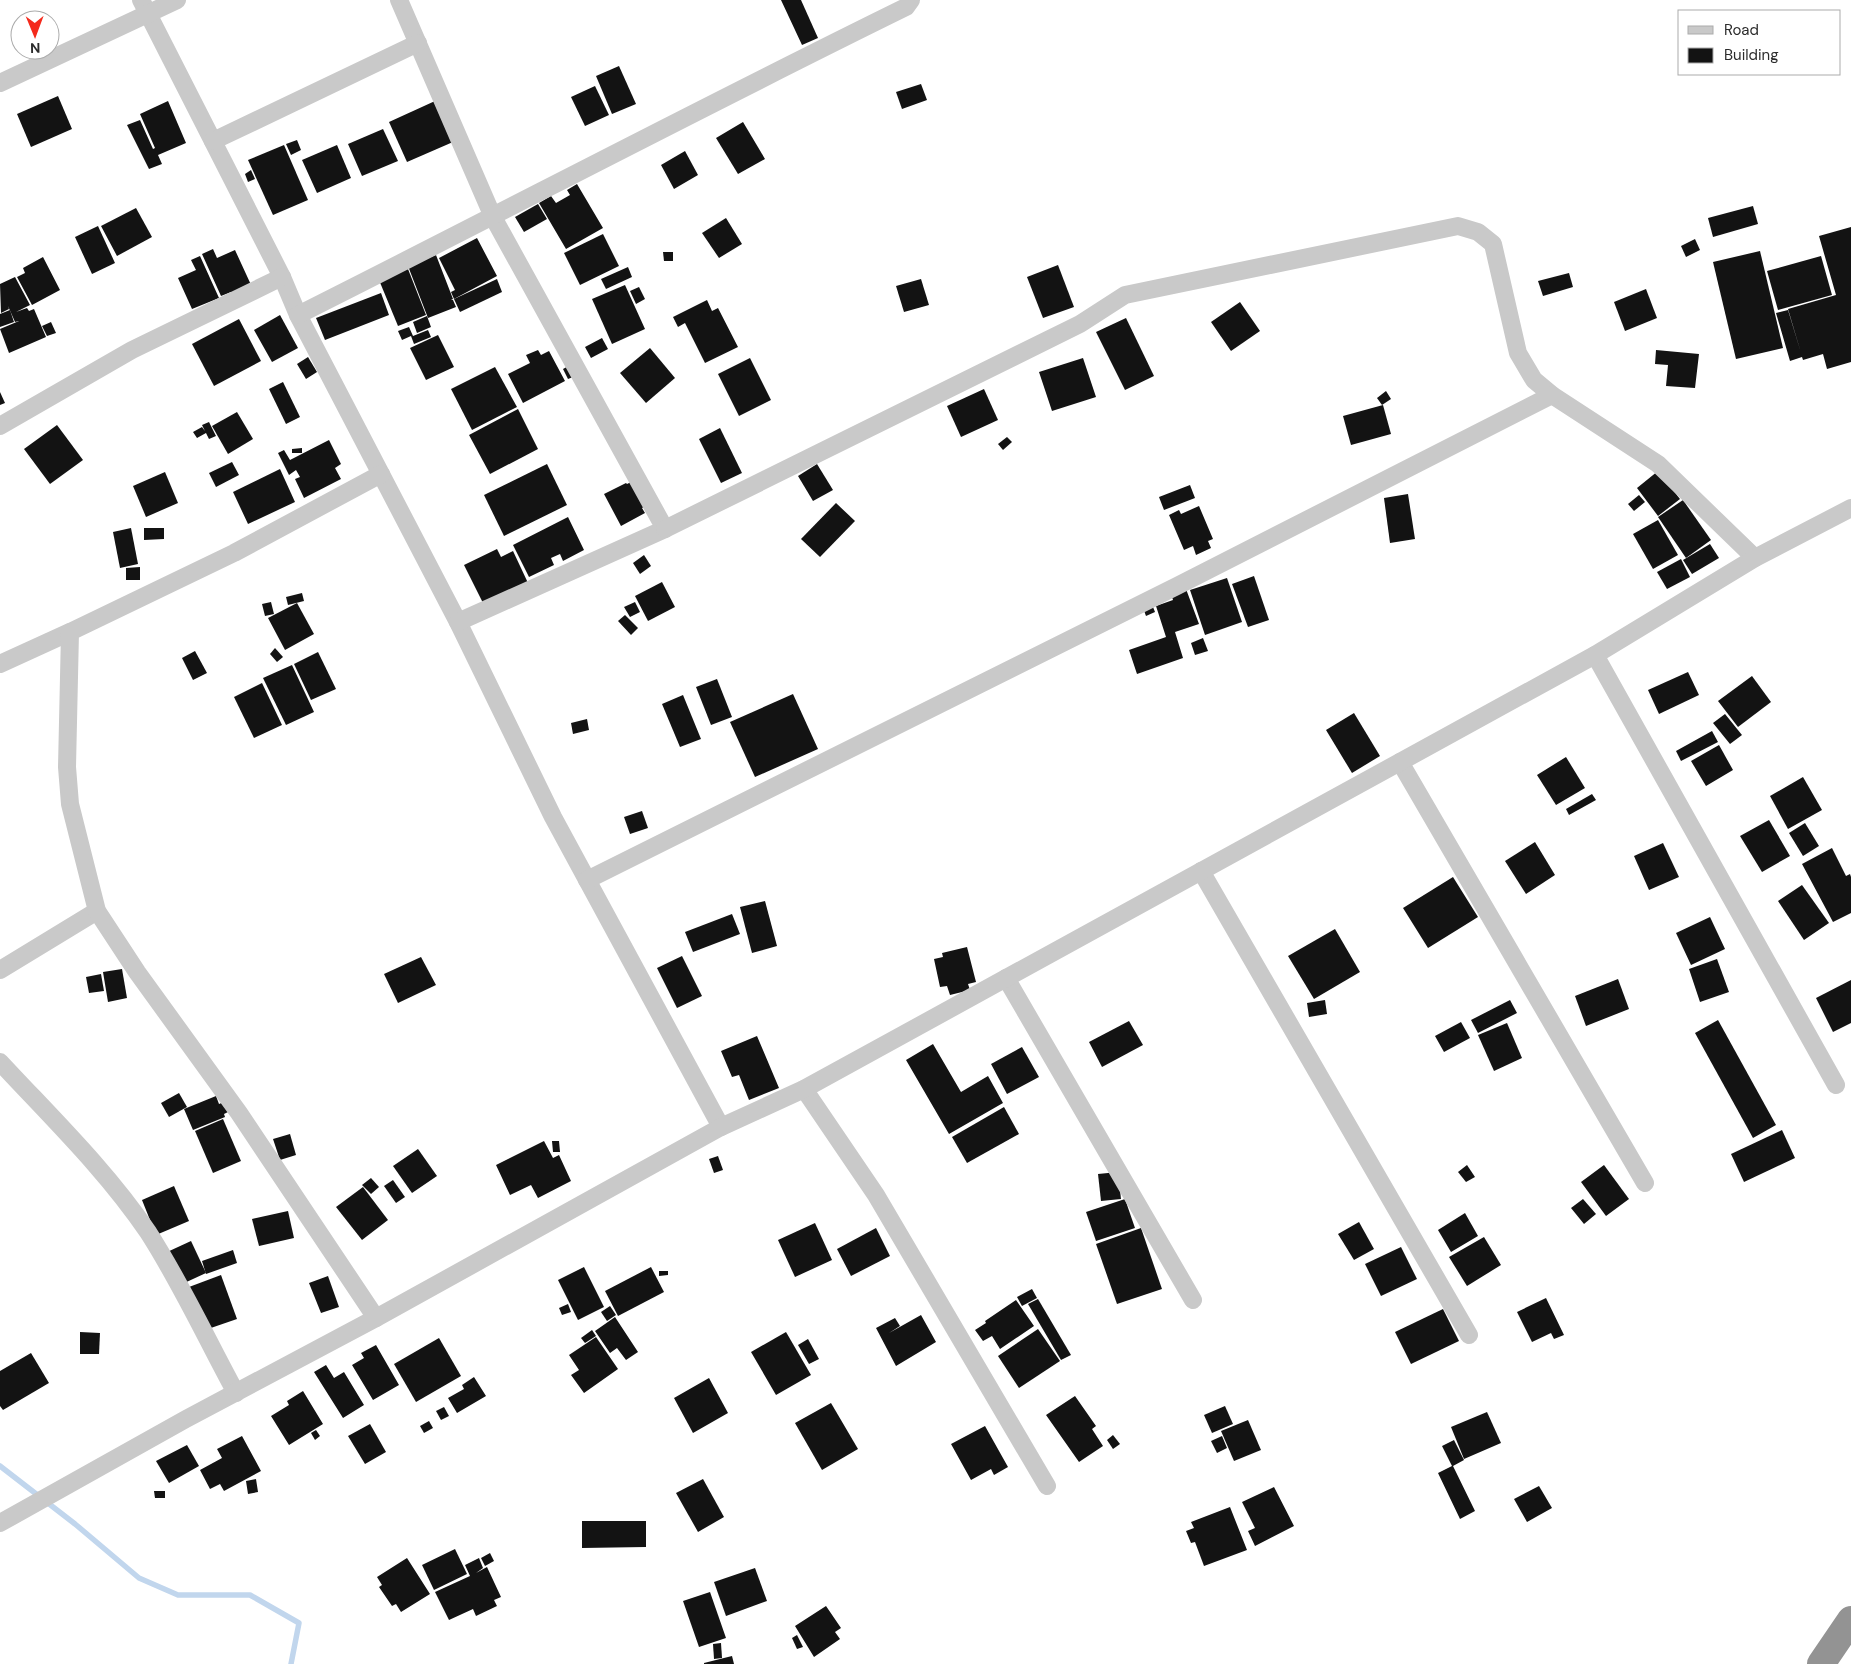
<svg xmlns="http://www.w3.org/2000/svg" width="1851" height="1664" font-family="'DM Sans',sans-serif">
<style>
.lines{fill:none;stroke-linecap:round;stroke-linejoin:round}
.stream{stroke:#c1d6ed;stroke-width:5.5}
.building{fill:#131313}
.street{stroke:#c9c9c9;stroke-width:18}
.highway{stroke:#939393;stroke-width:28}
</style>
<rect width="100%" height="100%" fill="#fff"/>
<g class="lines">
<!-- stream -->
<polyline class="stream" points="0,1466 75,1524 139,1578 178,1595 250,1595 299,1623 291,1664"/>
</g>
<!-- building -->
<g class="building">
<polygon points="781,0 801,0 818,38 802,45"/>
<polygon points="619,66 636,104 612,114 596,76"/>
<polygon points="921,84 927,100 902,109 896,92"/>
<polygon points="595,86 609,115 585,126 571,97"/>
<polygon points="58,96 72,129 31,147 17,114"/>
<polygon points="168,101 186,143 158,155 162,164 149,169 127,125 140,120 153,149 155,148 140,114"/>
<polygon points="435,101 453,142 407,162 389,122"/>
<polygon points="743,122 765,159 738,174 716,138"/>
<polygon points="383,129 398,161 362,176 348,144"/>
<polygon points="297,140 301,150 291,155 286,144"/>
<polygon points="284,145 308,200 273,215 248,160"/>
<polygon points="337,145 351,178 317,193 302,160"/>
<polygon points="685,151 698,175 674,189 661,165"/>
<polygon points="251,170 255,179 248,182 245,174"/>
<polygon points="577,184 603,228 566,249 539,203 551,196 556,203 570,195 567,190"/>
<polygon points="538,204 547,219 524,232 515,217"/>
<polygon points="1753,206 1758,224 1713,237 1708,218"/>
<polygon points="136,208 152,237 117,256 101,226"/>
<polygon points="726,218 742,244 719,258 702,233"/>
<polygon points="98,226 115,263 92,274 75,237"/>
<polygon points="1851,227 1851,362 1827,369 1823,354 1803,360 1802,357 1790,361 1776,313 1788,310 1801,353 1788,309 1836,295 1819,236"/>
<polygon points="603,234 619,266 580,285 564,253"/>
<polygon points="477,238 497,276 454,299 451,292 455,290 439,258"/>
<polygon points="1695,239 1700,250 1686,257 1681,246"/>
<polygon points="213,249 217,258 235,250 252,287 232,296 231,292 221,296 202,254"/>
<polygon points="1760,251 1783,348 1736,359 1713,262"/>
<polygon points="663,252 673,252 673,261 664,261"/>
<polygon points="436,255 453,299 451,300 453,300 456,307 428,318 408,266"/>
<polygon points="200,256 219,298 192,309 178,278 196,270 191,260"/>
<polygon points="1821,256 1832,295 1778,310 1767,271"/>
<polygon points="43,257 60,290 32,305 17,277 25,273 23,268"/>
<polygon points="1058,265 1074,307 1043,318 1027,277"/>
<polygon points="628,267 632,277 606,289 601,279"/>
<polygon points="408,269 426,315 398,326 379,280"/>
<polygon points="1569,273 1573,287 1543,296 1538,281"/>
<polygon points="15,277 30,305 16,312 27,308 29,311 34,309 46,337 9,353 0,329 19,321 15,322 8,306 9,309 1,313 0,284"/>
<polygon points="497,279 502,292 460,312 454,299"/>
<polygon points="921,279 929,305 904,312 896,286"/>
<polygon points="625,285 645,329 612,344 592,299"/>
<polygon points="639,287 645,299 636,304 630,291"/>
<polygon points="1646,289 1657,318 1625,331 1614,302"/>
<polygon points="381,293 389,315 325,340 316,318"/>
<polygon points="707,300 712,311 718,308 738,347 705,363 685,323 678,327 673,317"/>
<polygon points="1240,302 1260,331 1231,351 1211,322"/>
<polygon points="10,310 14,322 0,327 0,314"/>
<polygon points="280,315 298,348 272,362 254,330"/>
<polygon points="427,316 431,327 417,333 413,322"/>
<polygon points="1126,318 1154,376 1125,390 1096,332"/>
<polygon points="239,319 261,361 214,386 192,344"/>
<polygon points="51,322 56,333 47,336 42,326"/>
<polygon points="409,327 413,336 428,330 431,337 414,344 411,336 402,340 398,331"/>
<polygon points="438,335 454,367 426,380 410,348"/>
<polygon points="602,338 608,349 591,358 585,347"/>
<polygon points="650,348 675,378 646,403 620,373"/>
<polygon points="538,350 541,355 549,351 565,381 523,403 508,374 530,363 526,355"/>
<polygon points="1656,350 1699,354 1695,388 1666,386 1668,365 1655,364"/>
<polygon points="308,357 317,372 306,379 297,364"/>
<polygon points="750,358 771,400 739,416 718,374"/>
<polygon points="1083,358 1096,397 1052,411 1039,372"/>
<polygon points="572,364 578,375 568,379 563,369"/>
<polygon points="495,367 517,407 472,430 451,389"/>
<polygon points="283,382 300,417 286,424 269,389"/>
<polygon points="984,389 998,420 961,437 947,406"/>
<polygon points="1386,391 1391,399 1382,405 1377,398"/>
<polygon points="0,392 5,403 0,405"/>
<polygon points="1383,405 1391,434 1351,445 1343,416"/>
<polygon points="518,409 538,449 490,474 469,435"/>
<polygon points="237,412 253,439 228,454 212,426"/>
<polygon points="209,422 216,436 209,439 206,433 197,438 193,432 202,427 205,431 202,425"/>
<polygon points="57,425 83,460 50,484 24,449"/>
<polygon points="720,428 742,473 721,483 699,439"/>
<polygon points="1007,437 1012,442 1003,450 998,444"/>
<polygon points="329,440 341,464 335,468 341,479 304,498 295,479 300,477 296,470 289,475 278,453 284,450 290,460"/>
<polygon points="302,448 302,453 292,453 292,449"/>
<polygon points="232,462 239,475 216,487 209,473"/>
<polygon points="547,464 567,505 504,536 484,495"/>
<polygon points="817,464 833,490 813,501 798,476"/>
<polygon points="280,469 295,502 248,524 233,492"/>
<polygon points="1658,471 1680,499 1658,516 1637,488"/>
<polygon points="165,472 178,503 146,517 133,486"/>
<polygon points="635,480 648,505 642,508 645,513 621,526 604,494 626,483 627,484"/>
<polygon points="1190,485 1195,498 1164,510 1159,497"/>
<polygon points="1408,494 1415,539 1390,543 1384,498"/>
<polygon points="1639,495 1645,502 1634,511 1628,504"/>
<polygon points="1683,500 1711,540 1686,558 1658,517"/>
<polygon points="836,503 855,521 820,557 801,539"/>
<polygon points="1199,506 1213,539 1208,541 1211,548 1196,555 1193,546 1184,550 1169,515 1179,510 1181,514"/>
<polygon points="568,517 584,550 563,561 560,554 551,558 554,565 529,577 513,545"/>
<polygon points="1658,520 1678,555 1653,569 1633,534"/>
<polygon points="131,528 138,564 120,568 113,532"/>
<polygon points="144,528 164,528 164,539 144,540"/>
<polygon points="1710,544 1719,558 1692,574 1683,560"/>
<polygon points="497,549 501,557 513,551 528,583 484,605 464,565"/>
<polygon points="644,555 651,566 640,574 633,563"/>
<polygon points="1681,559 1690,577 1667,589 1657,572"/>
<polygon points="140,567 140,580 126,580 126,568"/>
<polygon points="1254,576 1269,620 1248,627 1232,584"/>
<polygon points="1227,578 1242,622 1205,635 1190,590"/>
<polygon points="662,582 675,607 648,621 635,596"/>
<polygon points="1186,589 1199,624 1175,632 1183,658 1137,674 1129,650 1166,637 1156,606 1173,600 1171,594"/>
<polygon points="302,593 304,601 288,605 286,597"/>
<polygon points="271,602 274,614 265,616 262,604"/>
<polygon points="635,602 640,612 630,617 624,607"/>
<polygon points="1151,602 1155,612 1146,616 1142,605"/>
<polygon points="297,603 314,634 285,650 268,618"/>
<polygon points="625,615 638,628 631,635 618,621"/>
<polygon points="1203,638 1208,651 1195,655 1191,643"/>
<polygon points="275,648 283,657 277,662 270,654"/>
<polygon points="195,651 207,673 193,680 182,658"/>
<polygon points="318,652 336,689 311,700 294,664"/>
<polygon points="292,665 314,712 286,725 263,678"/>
<polygon points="1688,672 1699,695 1659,714 1648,690"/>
<polygon points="1752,676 1771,702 1738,727 1718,701"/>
<polygon points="717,679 732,717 711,725 696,687"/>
<polygon points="262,683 282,725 254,738 234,697"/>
<polygon points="793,694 818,749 755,777 730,722"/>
<polygon points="683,695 701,739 680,747 662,704"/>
<polygon points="1354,713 1380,756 1352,773 1326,730"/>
<polygon points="1725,714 1742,735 1730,744 1713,723"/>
<polygon points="587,719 589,730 573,734 571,723"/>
<polygon points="1712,731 1718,742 1681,761 1676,751"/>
<polygon points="1719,745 1733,770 1706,786 1691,761"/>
<polygon points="1566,757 1585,788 1556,805 1537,775"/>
<polygon points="1803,777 1822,810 1788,829 1770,796"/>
<polygon points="1592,794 1596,800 1569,815 1566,809"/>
<polygon points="642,811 648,828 630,834 624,817"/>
<polygon points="1769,820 1790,856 1762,872 1740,836"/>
<polygon points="1805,823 1819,846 1803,856 1789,833"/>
<polygon points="1535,842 1555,875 1526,894 1505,861"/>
<polygon points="1663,843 1679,877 1649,890 1634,856"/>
<polygon points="1832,848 1846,876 1850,874 1851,877 1851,913 1833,922 1802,864"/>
<polygon points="1453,877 1478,917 1428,948 1403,908"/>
<polygon points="1802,885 1829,923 1804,940 1778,901"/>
<polygon points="765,901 777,946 752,953 740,907"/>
<polygon points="732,914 740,934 693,952 685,932"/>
<polygon points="1710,917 1725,949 1691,965 1676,933"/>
<polygon points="1335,929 1360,972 1314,999 1288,956"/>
<polygon points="967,947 976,982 968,984 970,990 950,995 947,986 940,987 934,959 943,957 942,953"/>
<polygon points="682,956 702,996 677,1008 657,968"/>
<polygon points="421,957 436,985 398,1003 384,974"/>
<polygon points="1717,959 1729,992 1700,1002 1689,969"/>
<polygon points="122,969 127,998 108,1002 103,972"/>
<polygon points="101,974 104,991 89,993 86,977"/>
<polygon points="1618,979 1629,1009 1586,1026 1575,996"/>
<polygon points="1851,980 1851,1023 1833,1032 1816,998"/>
<polygon points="1325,1000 1327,1014 1309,1017 1307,1003"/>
<polygon points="1510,1000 1517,1013 1478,1033 1471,1020"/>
<polygon points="1718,1020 1776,1125 1753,1138 1695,1033"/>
<polygon points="1129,1021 1143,1045 1102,1067 1089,1042"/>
<polygon points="1461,1022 1470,1038 1444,1052 1435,1036"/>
<polygon points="1507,1023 1522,1058 1494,1071 1478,1035"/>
<polygon points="757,1036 779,1088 749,1100 739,1075 732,1077 721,1051"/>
<polygon points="933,1044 961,1092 988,1076 1003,1103 949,1134 906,1060"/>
<polygon points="1022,1047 1039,1077 1007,1094 991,1064"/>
<polygon points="179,1093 187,1107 169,1117 161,1103"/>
<polygon points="216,1096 219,1104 226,1101 230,1111 224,1114 225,1117 193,1130 184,1109"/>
<polygon points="1004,1107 1019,1134 967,1163 952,1137"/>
<polygon points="223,1119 241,1161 213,1173 195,1131"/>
<polygon points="1782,1130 1795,1158 1744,1182 1731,1154"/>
<polygon points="290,1134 296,1155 280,1160 273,1139"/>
<polygon points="544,1141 553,1158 559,1155 571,1181 538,1198 531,1185 510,1195 496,1165"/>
<polygon points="552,1141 559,1141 560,1152 553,1152"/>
<polygon points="418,1149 437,1176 412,1193 393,1166"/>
<polygon points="718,1156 723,1170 714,1173 709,1159"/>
<polygon points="1467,1165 1475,1177 1466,1182 1458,1172"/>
<polygon points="1604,1165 1629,1199 1606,1216 1581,1182"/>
<polygon points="1118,1172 1121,1199 1101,1201 1098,1174"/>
<polygon points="371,1178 379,1187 371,1194 362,1185"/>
<polygon points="393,1180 405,1197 396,1203 384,1186"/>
<polygon points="174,1186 189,1221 156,1235 142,1200"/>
<polygon points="363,1187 388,1220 362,1240 336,1207"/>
<polygon points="1125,1199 1135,1228 1096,1241 1086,1212"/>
<polygon points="1583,1199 1596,1214 1584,1224 1571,1208"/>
<polygon points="288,1211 294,1238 259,1246 252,1219"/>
<polygon points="1465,1213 1478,1236 1451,1252 1438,1230"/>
<polygon points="1359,1222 1374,1249 1354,1260 1338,1234"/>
<polygon points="815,1223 832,1260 795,1277 778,1240"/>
<polygon points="876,1228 890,1256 851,1276 837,1249"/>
<polygon points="1141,1228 1162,1289 1117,1304 1096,1244"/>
<polygon points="1484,1237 1501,1265 1467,1286 1449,1257"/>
<polygon points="191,1241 206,1273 180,1285 165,1253"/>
<polygon points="1401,1247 1417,1279 1381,1296 1365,1264"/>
<polygon points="233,1250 237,1263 206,1274 202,1261"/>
<polygon points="584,1267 604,1307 578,1320 558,1280"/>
<polygon points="651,1267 664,1292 618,1316 605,1291"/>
<polygon points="659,1271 668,1271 668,1275 659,1276"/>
<polygon points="221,1275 237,1319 205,1330 189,1287"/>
<polygon points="328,1276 339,1307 321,1313 309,1283"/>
<polygon points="1032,1289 1037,1298 1022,1306 1017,1297"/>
<polygon points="1546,1298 1564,1335 1554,1339 1551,1333 1532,1342 1517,1312"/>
<polygon points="1038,1299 1071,1355 1061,1360 1028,1304"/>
<polygon points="1016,1300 1034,1326 1000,1349 992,1336 983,1341 975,1330 986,1323 985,1321"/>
<polygon points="568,1304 571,1312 562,1315 559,1308"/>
<polygon points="610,1306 616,1315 607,1321 601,1312"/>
<polygon points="1443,1309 1459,1341 1411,1364 1395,1332"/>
<polygon points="921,1315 936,1342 896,1366 876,1328 895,1318 900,1326 889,1333"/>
<polygon points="615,1317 638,1352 626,1360 617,1348 610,1353 595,1331"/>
<polygon points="1038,1329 1060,1361 1019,1388 998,1356"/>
<polygon points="592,1330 596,1336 585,1343 581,1338"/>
<polygon points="80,1332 100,1333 99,1354 80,1354"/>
<polygon points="786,1332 811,1375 776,1395 751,1352"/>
<polygon points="596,1337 618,1369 584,1393 571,1375 579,1370 569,1355"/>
<polygon points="439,1338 461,1376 416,1402 394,1364"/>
<polygon points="808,1339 819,1359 809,1364 798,1345"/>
<polygon points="376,1345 399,1385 373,1400 352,1365 364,1358 361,1353"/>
<polygon points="31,1353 49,1383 3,1410 0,1406 0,1371"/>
<polygon points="326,1365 334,1378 344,1372 364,1405 343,1418 314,1372"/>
<polygon points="474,1377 486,1396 457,1413 448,1398 464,1389 462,1385"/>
<polygon points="709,1378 728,1413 693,1433 674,1398"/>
<polygon points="303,1391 323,1424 289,1445 271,1416 289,1405 287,1401"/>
<polygon points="1075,1396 1096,1426 1092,1429 1103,1446 1079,1462 1046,1415"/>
<polygon points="831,1403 858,1449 822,1470 795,1423"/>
<polygon points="1225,1406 1233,1424 1212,1433 1204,1415"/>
<polygon points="444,1407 449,1416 441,1420 436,1411"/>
<polygon points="1487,1412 1501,1443 1464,1459 1451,1427"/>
<polygon points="1248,1420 1261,1450 1234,1461 1221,1431"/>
<polygon points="429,1421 433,1428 424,1433 420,1426"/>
<polygon points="370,1424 386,1452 365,1464 348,1436"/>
<polygon points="985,1426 1008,1467 994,1475 991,1469 971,1480 951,1444"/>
<polygon points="316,1430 320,1436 315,1440 311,1433"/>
<polygon points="1113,1435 1120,1444 1113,1449 1107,1440"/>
<polygon points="242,1436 261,1471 224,1491 220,1484 210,1489 200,1470 222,1458 217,1449"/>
<polygon points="1222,1436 1227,1448 1217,1453 1211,1441"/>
<polygon points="1454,1440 1464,1460 1453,1466 1475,1511 1460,1519 1438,1473 1452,1466 1442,1446"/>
<polygon points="187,1445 199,1466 169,1483 156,1461"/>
<polygon points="256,1479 258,1492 248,1494 246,1481"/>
<polygon points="703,1479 724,1517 698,1532 676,1493"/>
<polygon points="1539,1486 1552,1508 1527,1522 1514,1499"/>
<polygon points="1274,1487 1294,1526 1255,1546 1248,1531 1255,1528 1242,1502"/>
<polygon points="154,1491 165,1491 165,1498 155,1498"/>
<polygon points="1230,1507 1247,1550 1204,1566 1195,1542 1191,1543 1186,1531 1194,1528 1191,1522"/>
<polygon points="582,1521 646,1521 646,1547 582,1548"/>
<polygon points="455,1549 467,1574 434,1590 422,1565"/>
<polygon points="490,1553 494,1561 485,1566 481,1558"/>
<polygon points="407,1558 430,1594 401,1612 396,1604 392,1606 379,1587 382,1585 377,1577"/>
<polygon points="479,1558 483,1568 476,1573 487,1567 501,1597 494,1600 497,1606 476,1616 473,1609 449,1620 435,1592 470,1576 465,1565"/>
<polygon points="755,1568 767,1601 726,1616 714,1582"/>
<polygon points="710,1592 726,1638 699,1647 683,1601"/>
<polygon points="826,1606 841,1628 835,1632 840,1639 814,1657 795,1626"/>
<polygon points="797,1635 803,1647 797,1649 792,1638"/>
<polygon points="721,1643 722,1658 714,1659 713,1644"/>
<polygon points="732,1656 734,1664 704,1664 704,1663"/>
</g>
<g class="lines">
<!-- street -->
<g class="street">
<polyline points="141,0 282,277 298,315 458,622 553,817 721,1127"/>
<polyline points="399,0 493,217 665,529 458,622"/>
<polyline points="0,83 177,0"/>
<polyline points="213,141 418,43"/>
<path d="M 298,315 C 501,213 702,107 906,7 L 911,0"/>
<polyline points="0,426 132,350 282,277"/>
<polyline points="665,529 1080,324 1125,295 1458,226 1478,232 1493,244 1518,353 1534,380 1552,395 1658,464 1755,558"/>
<polyline points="1595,655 1836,1085"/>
<polyline points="0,664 70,632"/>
<polyline points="1400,762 1645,1183"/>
<polyline points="1201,871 1469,1335"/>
<polyline points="587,880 1177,586 1552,395"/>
<polyline points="0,970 97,911"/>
<polyline points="1006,978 1193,1300"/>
<path d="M 0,1062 C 51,1117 106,1170 148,1232 C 181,1283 207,1340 236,1393"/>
<polyline points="804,1089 876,1195 1047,1486"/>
<polyline points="376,1318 239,1113 137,972 97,911 70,804 67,767 70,632 234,553 381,474"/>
<polyline points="0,1523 186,1419 376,1318 721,1127 804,1089 1595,655 1755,558 1851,508"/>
</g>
<!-- highway -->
<polyline class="highway" points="1821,1664 1851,1620"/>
</g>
<!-- legend -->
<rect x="1678" y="10" width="162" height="65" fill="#ffffff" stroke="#ababab"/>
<rect x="1688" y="26" width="25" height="8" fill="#c9c9c9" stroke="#ababab"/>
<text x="1724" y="35" font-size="15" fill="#2c2c2c">Road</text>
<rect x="1688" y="48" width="25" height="15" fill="#131313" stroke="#ababab"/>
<text x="1724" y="60" font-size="15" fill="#2c2c2c">Building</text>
<!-- north arrow -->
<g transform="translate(35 35) rotate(179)"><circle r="24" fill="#ffffff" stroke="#ababab"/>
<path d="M0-4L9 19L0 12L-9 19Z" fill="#f42a1c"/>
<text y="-8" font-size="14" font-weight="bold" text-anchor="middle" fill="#2c2c2c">N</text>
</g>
</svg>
